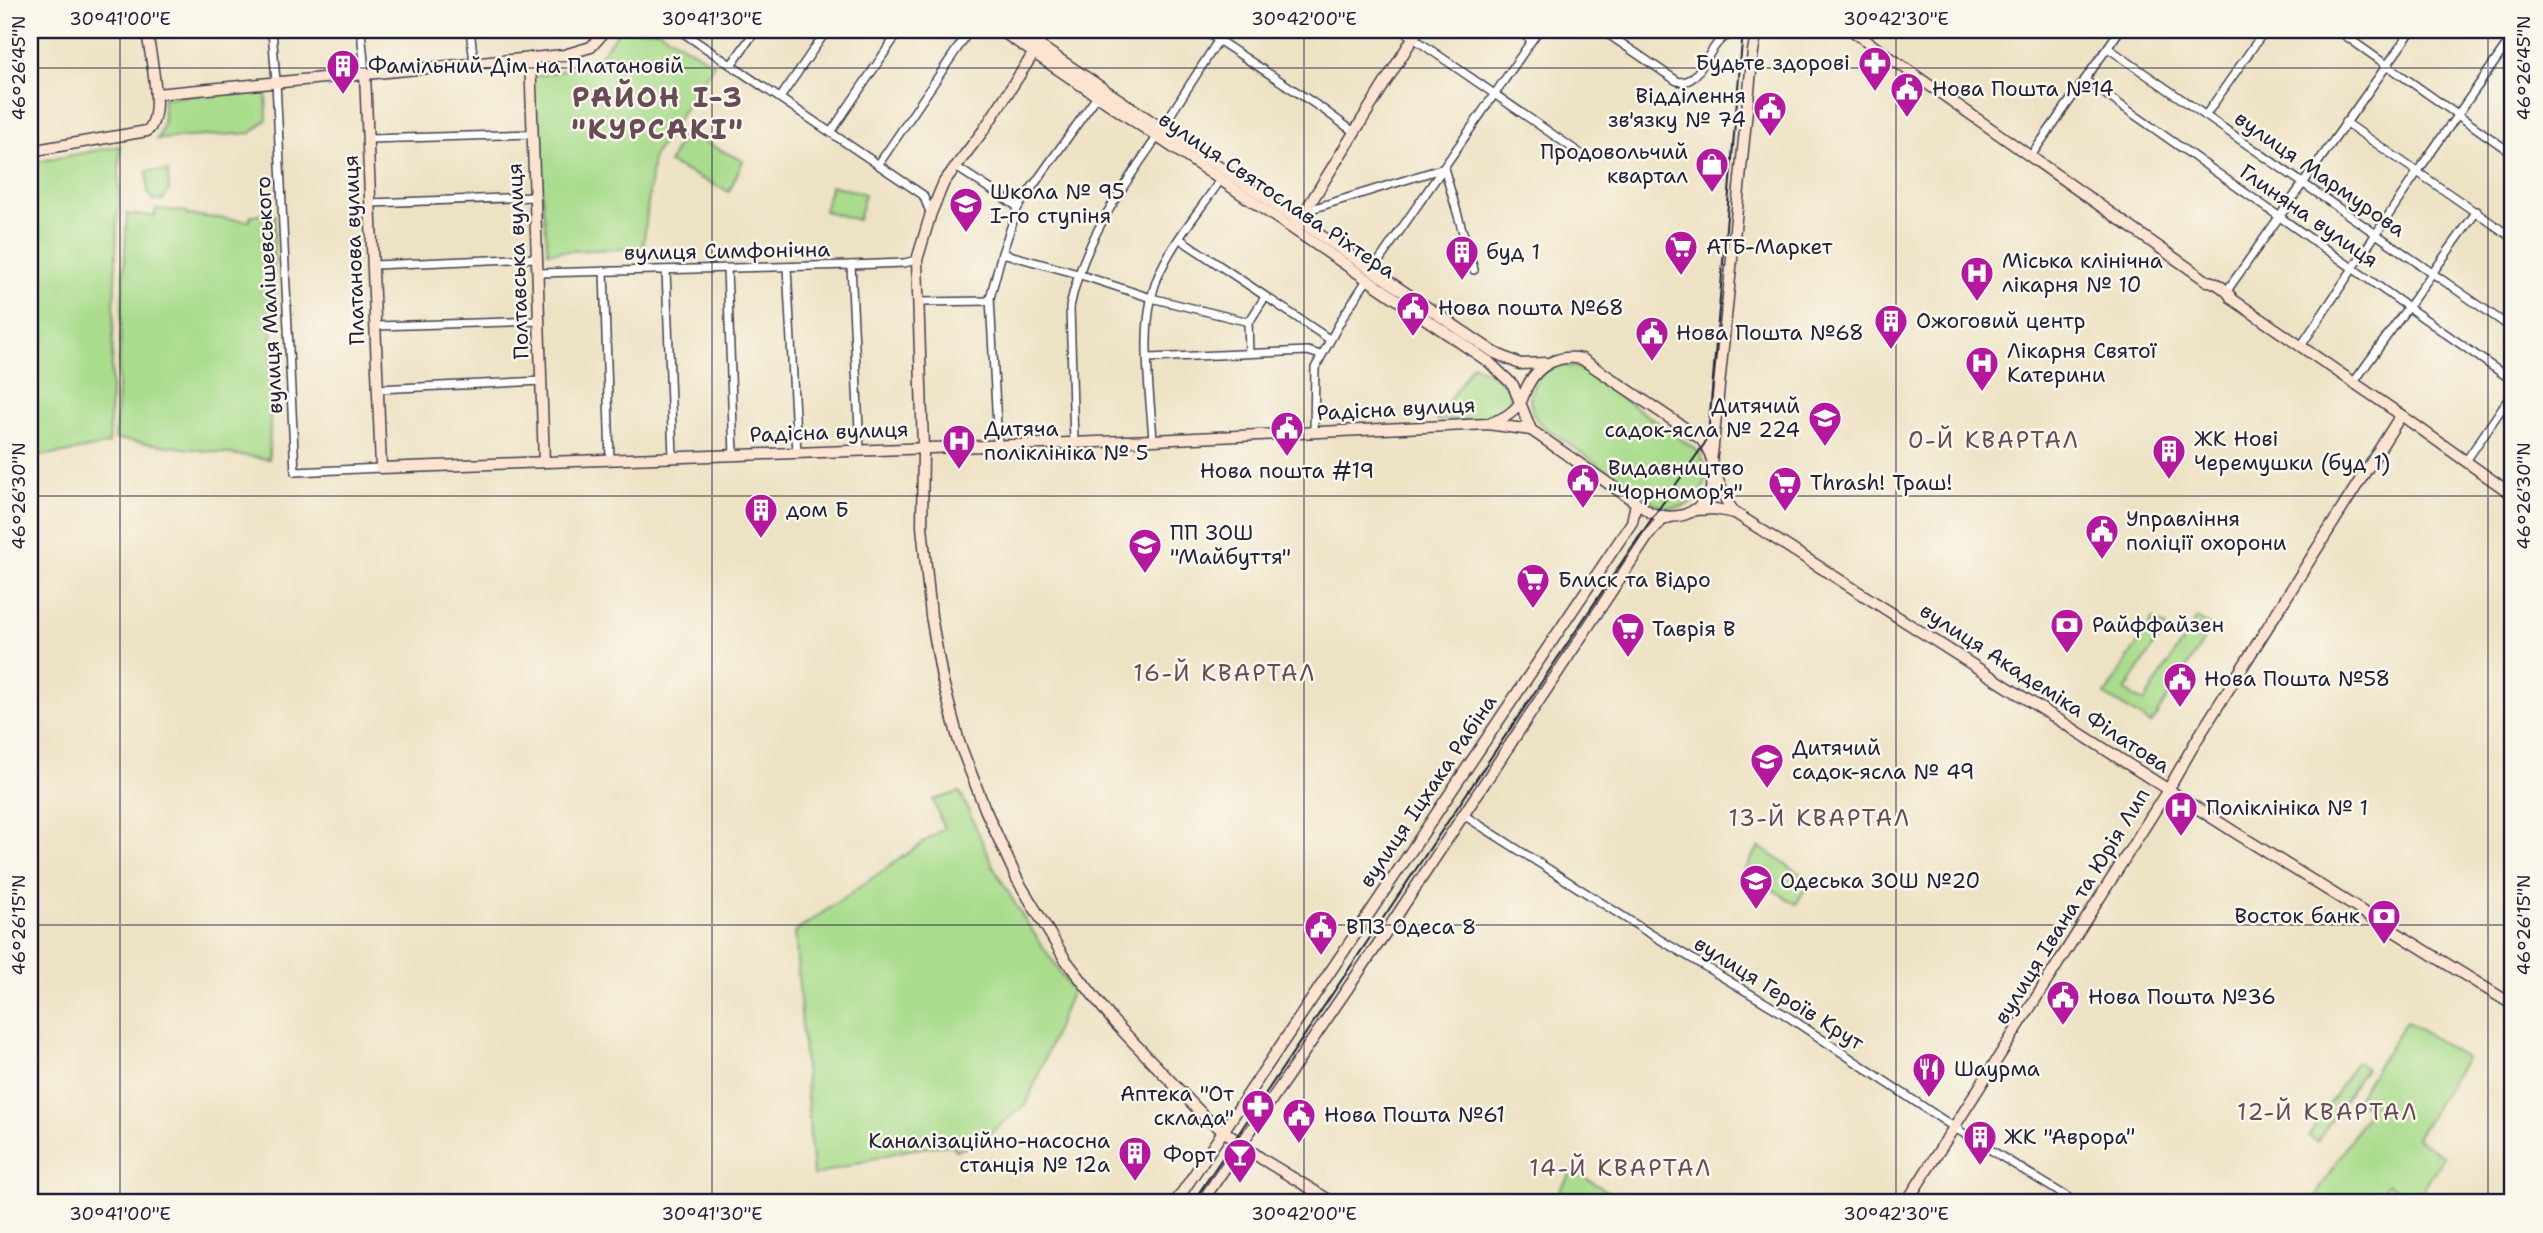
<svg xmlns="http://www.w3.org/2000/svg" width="2543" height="1233" font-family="'Shantell Sans',sans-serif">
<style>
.green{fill:#a9dc8c;stroke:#667f64;stroke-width:2}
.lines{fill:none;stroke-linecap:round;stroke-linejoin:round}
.street-casing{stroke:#413f50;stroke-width:10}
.secondary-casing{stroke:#413f50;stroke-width:13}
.street{stroke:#fff;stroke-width:7}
.secondary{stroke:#fde4d1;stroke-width:10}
.tram{stroke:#22223b;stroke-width:2}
.ticks{fill:none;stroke:#22223b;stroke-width:2;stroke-opacity:0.45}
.labels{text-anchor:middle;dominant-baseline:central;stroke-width:5;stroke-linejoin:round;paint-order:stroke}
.poi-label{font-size:21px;fill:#22223b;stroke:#fbf7ec;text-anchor:start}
.street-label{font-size:21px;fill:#22223b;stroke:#fbf7ec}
.neighbourhood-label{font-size:23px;letter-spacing:2px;fill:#684b56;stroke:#fbf7ec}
.district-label{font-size:28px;font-weight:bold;letter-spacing:2px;fill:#684b56;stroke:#fbf7ec}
.neatline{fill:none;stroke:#22223b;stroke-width:2.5}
.ticks-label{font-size:18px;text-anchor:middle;fill:#22223b}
</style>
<rect width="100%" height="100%" fill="#fbf7ec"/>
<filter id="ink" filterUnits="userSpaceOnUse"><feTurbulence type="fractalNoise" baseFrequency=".0143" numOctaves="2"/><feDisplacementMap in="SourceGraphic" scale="14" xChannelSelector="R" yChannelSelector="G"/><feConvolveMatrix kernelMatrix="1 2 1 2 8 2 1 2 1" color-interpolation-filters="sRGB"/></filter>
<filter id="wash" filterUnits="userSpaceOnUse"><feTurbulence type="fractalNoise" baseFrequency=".00686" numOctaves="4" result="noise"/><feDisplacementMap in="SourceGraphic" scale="28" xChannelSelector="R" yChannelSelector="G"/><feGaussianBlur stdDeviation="1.57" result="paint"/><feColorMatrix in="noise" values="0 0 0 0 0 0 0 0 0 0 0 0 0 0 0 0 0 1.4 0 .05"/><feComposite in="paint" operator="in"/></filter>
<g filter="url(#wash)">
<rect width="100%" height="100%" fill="#eee2c4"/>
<!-- green -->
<g class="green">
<polygon points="620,30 658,30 714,64 653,157 643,248 548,252 529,78 594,63"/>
<path d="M 266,88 L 267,119 L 251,133 L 157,139 C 166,126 164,113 163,98 Z"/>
<polygon points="684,132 743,161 729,192 669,163"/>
<polygon points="120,146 109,444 65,453 30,456 30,163"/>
<polygon points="147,171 168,171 169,190 163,200 153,200 148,194"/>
<polygon points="831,185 865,194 858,220 824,211"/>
<polygon points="156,209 187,212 187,215 250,221 251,215 275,215 269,459 115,439 127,214 155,216"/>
<path d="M 1473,364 C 1491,375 1521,386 1508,411 L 1489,420 L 1436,420 Z"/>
<path d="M 1564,365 L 1579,368 L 1699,452 C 1719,484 1693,518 1657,505 L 1540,424 C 1520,400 1533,369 1564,365 Z"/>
<polygon points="2197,618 2212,627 2151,724 2105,695 2153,619 2166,627 2125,691 2144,702"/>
<path d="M 960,792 L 994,868 L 1023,917 L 1072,990 L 1027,1103 L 975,1145 L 956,1150 L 953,1145 C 905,1146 859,1163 813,1176 L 795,932 L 944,828 L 933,800 Z"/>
<polygon points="1759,847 1811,880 1796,904 1744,871"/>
<polygon points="2406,1021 2466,1058 2416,1138 2444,1156 2416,1201 2387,1184 2374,1203 2311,1203 2370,1109 2356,1100"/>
<polygon points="2356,1062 2365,1068 2317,1142 2309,1136"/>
<polygon points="1573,1170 1623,1201 1621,1203 1561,1203 1554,1199"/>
</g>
</g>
<g filter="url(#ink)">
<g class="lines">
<defs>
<g id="street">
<polyline points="272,30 276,82 295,472 381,468"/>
<polyline points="361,30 365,73"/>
<polyline points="470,30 474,62"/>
<polyline points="679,30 923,195 930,212"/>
<polyline points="1203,30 1324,110 1354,132"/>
<polyline points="1402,30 1581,154"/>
<polyline points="1516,30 1532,40"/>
<path d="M 1602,30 L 1677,81 C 1699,88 1707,48 1723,38 C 1733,32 1746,34 1756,34"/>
<polyline points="2337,30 2513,154"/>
<polyline points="1039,45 1048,30"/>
<polyline points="2108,48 2513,329"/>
<polyline points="731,65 756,30"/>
<polyline points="2085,80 2513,381"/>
<polyline points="780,98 827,30"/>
<polyline points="2205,116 2265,30"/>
<polyline points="2345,122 2513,238"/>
<polyline points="1162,128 1225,30"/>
<polyline points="831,132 900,30"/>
<polyline points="369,139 532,134"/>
<polyline points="2030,157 2120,30"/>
<polyline points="878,165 970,30"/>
<polyline points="956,167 1018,207"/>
<polyline points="371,203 535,197"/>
<polyline points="1305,211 1444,168 1474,270"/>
<polyline points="1180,239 1329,339"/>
<polyline points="1002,253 1078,274 1151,298 1245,321 1251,319 1265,297"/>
<polyline points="374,265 537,258"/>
<polyline points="851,265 860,450"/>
<polyline points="787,267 797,453"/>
<polyline points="727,269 734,455"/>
<polyline points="666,270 673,457"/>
<polyline points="604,271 610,460"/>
<polyline points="1372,271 1539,30"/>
<polyline points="538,273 851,265 904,263 917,260"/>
<polyline points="2226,292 2412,30"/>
<polyline points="919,302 990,301"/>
<polyline points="1248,321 1249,353"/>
<polyline points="376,326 540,321"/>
<polyline points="2301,346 2418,171 2513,36"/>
<polyline points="1149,358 1308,351 1320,355"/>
<polyline points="2354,382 2477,211"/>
<polyline points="378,389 542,381"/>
<polyline points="1314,433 1315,368 1344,315 1367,280"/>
<path d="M 1153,440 C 1150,390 1139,327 1157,279 C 1171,243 1200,211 1221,179"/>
<path d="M 1074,443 L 1070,307 C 1083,242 1120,190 1158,136"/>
<polyline points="998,445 990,298 1002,253 1018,207 1098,95"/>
<polyline points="2466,461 2513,392"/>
<polyline points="1462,814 1649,933 1784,1014 1955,1128 2077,1203"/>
</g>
<g id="secondary">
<path d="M 1000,30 L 1489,362 L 1513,385 L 1531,430 L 1651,513 C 1701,531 1733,479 1701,439 L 1582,359 C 1559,354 1538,365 1528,385 C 1525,390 1524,396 1521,401 C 1515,412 1503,419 1491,423"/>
<polyline points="1016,30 1495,353 1520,364 1546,363"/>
<path d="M 1851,30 L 2207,281 C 2215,281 2229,291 2232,299 L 2401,415 L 2513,495"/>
<polyline points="1039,45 983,131 944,182 931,213 917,260 923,448 922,526 931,616 942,678 959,742 985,809 1017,879 1065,959 1113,1021 1206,1118 1262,1159 1334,1203"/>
<polyline points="530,58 544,462"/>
<polyline points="365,73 381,468 1153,440 1488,424 1531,430"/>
<polyline points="156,94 564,55 591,47 606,30"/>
<path d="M 30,151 L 147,131 C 166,115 149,53 147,30"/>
<polyline points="1296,226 1418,30"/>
<polyline points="1712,455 1753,51 1757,30"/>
<polyline points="1717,478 1727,502 1735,513 2236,833 2513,1005"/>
<polyline points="1694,510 1715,509 1735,513"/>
<polyline points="1175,1203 1632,522 1636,503"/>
<polyline points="1201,1203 1380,941 1650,533 1661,521 1670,517"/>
<polyline points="1906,1203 2168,790 2196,741 2401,415"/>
</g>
</defs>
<!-- street casing -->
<use href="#street" class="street-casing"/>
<!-- secondary casing -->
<use href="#secondary" class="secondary-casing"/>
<!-- street -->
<use href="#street" class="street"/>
<!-- secondary -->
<use href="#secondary" class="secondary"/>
<!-- tram -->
<polyline class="tram" points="1192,1203 1632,547 1705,443 1709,425 1743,30"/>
</g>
</g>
<!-- ticks -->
<path class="ticks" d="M 120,30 L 120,1203M 712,30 L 712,1203M 1304,30 L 1304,1203M 1896,30 L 1896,1203M 2488,30 L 2488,1203M 30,68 L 2513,68M 30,496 L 2513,496M 30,925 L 2513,925"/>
<!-- icons -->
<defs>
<symbol id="pharmacy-pin" viewBox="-11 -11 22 30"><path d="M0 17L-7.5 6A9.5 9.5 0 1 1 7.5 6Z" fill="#b5179e" stroke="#fbf7ec"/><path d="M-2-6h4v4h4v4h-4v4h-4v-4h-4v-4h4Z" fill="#fff"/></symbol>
<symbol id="building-pin" viewBox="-11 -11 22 30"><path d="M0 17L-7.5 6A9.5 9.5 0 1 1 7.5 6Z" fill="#b5179e" stroke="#fbf7ec"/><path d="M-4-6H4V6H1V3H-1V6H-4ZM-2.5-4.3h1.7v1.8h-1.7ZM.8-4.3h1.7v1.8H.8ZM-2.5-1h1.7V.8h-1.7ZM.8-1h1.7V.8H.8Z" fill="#fff"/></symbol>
<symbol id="civic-pin" viewBox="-11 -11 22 30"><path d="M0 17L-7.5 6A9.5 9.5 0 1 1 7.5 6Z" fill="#b5179e" stroke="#fbf7ec"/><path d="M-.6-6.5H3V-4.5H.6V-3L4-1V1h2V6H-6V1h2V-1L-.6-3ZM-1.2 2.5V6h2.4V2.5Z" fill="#fff"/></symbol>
<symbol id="shop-pin" viewBox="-11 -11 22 30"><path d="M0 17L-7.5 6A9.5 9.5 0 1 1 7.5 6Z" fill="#b5179e" stroke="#fbf7ec"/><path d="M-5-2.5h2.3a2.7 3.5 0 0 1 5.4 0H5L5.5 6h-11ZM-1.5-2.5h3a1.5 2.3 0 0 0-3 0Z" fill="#fff"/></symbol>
<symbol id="school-pin" viewBox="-11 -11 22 30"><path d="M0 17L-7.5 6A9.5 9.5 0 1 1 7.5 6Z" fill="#b5179e" stroke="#fbf7ec"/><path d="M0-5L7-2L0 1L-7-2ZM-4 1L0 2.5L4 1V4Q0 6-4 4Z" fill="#fff"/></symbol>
<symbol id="supermarket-pin" viewBox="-11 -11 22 30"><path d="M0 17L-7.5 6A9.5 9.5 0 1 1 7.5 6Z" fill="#b5179e" stroke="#fbf7ec"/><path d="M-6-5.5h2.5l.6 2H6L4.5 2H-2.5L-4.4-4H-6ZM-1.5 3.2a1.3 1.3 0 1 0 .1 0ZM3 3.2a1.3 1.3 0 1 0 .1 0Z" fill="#fff"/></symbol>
<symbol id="hospital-pin" viewBox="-11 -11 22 30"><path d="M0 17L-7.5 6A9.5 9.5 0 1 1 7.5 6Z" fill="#b5179e" stroke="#fbf7ec"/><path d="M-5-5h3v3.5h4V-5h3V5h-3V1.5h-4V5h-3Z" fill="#fff"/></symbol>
<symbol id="bank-pin" viewBox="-11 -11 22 30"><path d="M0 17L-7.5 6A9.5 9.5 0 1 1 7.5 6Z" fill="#b5179e" stroke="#fbf7ec"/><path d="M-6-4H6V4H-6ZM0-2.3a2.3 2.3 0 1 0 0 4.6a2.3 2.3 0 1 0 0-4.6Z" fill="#fff"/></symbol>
<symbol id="restaurant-pin" viewBox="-11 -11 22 30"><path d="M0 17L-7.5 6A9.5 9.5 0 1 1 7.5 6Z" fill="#b5179e" stroke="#fbf7ec"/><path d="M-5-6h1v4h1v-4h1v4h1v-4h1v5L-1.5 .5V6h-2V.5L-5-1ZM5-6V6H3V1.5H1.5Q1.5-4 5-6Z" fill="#fff"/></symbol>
<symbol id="bar-pin" viewBox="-11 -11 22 30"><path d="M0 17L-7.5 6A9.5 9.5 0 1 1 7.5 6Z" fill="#b5179e" stroke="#fbf7ec"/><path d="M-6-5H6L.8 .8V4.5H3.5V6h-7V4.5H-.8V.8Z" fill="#fff"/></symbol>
</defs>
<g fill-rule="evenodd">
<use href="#pharmacy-pin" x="1856" y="44" width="38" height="52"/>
<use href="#building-pin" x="324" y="47" width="38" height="52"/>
<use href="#civic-pin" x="1888" y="70" width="38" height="52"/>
<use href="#civic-pin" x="1751" y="89" width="38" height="52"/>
<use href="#shop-pin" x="1693" y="145" width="38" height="52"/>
<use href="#school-pin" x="947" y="185" width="38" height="52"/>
<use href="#supermarket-pin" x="1662" y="228" width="38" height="52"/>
<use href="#building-pin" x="1443" y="233" width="38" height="52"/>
<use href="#hospital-pin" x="1958" y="254" width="38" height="52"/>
<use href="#civic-pin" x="1394" y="289" width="38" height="52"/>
<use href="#building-pin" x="1872" y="302" width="38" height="52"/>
<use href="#civic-pin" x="1633" y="314" width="38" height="52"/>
<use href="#hospital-pin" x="1963" y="344" width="38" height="52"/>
<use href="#school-pin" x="1806" y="399" width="38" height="52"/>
<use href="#civic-pin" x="1268" y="409" width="38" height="52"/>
<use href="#hospital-pin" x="940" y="422" width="38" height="52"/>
<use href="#building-pin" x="2150" y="432" width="38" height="52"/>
<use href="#civic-pin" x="1564" y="461" width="38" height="52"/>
<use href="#supermarket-pin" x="1766" y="464" width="38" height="52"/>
<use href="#building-pin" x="742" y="491" width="38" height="52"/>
<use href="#civic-pin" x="2083" y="512" width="38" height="52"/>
<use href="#school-pin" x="1126" y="526" width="38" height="52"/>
<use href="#supermarket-pin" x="1514" y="561" width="38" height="52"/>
<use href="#bank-pin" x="2048" y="606" width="38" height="52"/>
<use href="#supermarket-pin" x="1609" y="610" width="38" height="52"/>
<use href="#civic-pin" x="2161" y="660" width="38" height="52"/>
<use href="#school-pin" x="1748" y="741" width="38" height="52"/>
<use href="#hospital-pin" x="2162" y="789" width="38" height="52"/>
<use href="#school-pin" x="1737" y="862" width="38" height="52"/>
<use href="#bank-pin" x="2365" y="897" width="38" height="52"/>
<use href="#civic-pin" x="1302" y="908" width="38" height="52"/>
<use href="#civic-pin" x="2044" y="978" width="38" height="52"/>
<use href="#restaurant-pin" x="1910" y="1050" width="38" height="52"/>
<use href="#pharmacy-pin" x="1239" y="1087" width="38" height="52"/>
<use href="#civic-pin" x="1280" y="1096" width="38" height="52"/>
<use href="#building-pin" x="1961" y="1118" width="38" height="52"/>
<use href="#building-pin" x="1116" y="1134" width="38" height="52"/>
<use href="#bar-pin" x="1221" y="1136" width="38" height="52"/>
</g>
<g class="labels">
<!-- poi labels -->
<g class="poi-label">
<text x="1850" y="63" text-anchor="end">Будьте здорові</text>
<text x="368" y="66">Фамільний Дім на Платановій</text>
<text x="1932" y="89">Нова Пошта №14</text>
<text x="1746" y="96" text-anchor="end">Відділення<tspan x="1746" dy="24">зв'язку № 74</tspan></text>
<text x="1688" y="152" text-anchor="end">Продовольчий<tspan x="1688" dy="24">квартал</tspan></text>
<text x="990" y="192">Школа № 95<tspan x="990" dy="24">І-го ступіня</tspan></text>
<text x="1706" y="247">АТБ-Маркет</text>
<text x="1486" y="252">буд 1</text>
<text x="2002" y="261">Міська клінічна<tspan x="2002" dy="24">лікарня № 10</tspan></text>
<text x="1438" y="308">Нова пошта №68</text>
<text x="1916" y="321">Ожоговий центр</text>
<text x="1676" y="333">Нова Пошта №68</text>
<text x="2007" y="351">Лікарня Святої<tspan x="2007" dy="24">Катерини</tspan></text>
<text x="1800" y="406" text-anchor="end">Дитячий<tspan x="1800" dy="24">садок-ясла № 224</tspan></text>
<text x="984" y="429">Дитяча<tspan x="984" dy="24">поліклініка № 5</tspan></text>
<text x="2194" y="439">ЖК Нові<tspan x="2194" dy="24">Черемушки (буд 1)</tspan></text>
<text x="1608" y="468">Видавництво<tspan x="1608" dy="24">"Чорномор'я"</tspan></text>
<text x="1287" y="471" text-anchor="middle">Нова пошта #19</text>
<text x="1810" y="483">Thrash! Траш!</text>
<text x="786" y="510">дом Б</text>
<text x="2126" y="519">Управління<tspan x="2126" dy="24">поліції охорони</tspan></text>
<text x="1170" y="533">ПП ЗОШ<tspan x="1170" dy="24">"Майбуття"</tspan></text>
<text x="1558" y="580">Блиск та Відро</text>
<text x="2092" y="625">Райффайзен</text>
<text x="1652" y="629">Таврія В</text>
<text x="2204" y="679">Нова Пошта №58</text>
<text x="1792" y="748">Дитячий<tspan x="1792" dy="24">садок-ясла № 49</tspan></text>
<text x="2206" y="808">Поліклініка № 1</text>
<text x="1780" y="881">Одеська ЗОШ №20</text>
<text x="2360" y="916" text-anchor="end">Восток банк</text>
<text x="1346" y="927">ВПЗ Одеса 8</text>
<text x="2088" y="997">Нова Пошта №36</text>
<text x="1954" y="1069">Шаурма</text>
<text x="1234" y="1094" text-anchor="end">Аптека "От<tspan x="1234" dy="24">склада"</tspan></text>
<text x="1324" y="1115">Нова Пошта №61</text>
<text x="2004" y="1137">ЖК "Аврора"</text>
<text x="1110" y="1141" text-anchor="end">Каналізаційно-насосна<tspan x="1110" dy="24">станція № 12а</tspan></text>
<text x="1216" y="1155" text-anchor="end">Форт</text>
</g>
<!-- street labels -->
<g class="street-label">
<text transform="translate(2320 174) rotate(35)">вулиця Мармурова</text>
<text transform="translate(1277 195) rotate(34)">вулиця Святослава Ріхтера</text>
<text transform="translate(2309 216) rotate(35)">Глиняна вулиця</text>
<text transform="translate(354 250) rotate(-92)">Платанова вулиця</text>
<text transform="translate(727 251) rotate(-1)">вулиця Симфонічна</text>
<text transform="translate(518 261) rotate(-92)">Полтавська вулиця</text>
<text transform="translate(269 295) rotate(-93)">вулиця Малішевського</text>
<text transform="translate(1396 409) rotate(-3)">Радісна вулиця</text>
<text transform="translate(829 432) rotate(-2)">Радісна вулиця</text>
<text transform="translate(2045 688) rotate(33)">вулиця Академіка Філатова</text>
<text transform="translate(1428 791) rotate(-56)">вулиця Іцхака Рабіна</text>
<text transform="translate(2072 906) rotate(-58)">вулиця Івана та Юрія Лип</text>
<text transform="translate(1779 993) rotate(32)">вулиця Героїв Крут</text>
</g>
<!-- neighbourhood labels -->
<g class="neighbourhood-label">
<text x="1994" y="440">0-Й КВАРТАЛ</text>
<text x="1225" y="673">16-Й КВАРТАЛ</text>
<text x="1820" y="818">13-Й КВАРТАЛ</text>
<text x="2328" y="1112">12-Й КВАРТАЛ</text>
<text x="1621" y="1168">14-Й КВАРТАЛ</text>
</g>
<!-- district labels -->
<g class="district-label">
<text x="658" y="97">РАЙОН І-3<tspan x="658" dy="32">"КУРСАКІ"</tspan></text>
</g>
</g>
<!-- margin -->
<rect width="2543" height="1233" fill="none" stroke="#fbf7ec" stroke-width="77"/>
<rect x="38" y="38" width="2466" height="1156" class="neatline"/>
<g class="ticks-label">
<text x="120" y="25">30°41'00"E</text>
<text x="712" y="25">30°41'30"E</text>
<text x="1304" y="25">30°42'00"E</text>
<text x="1896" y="25">30°42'30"E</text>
<text transform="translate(19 68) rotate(-90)" y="6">46°26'45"N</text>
<text transform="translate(2524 68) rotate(-90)" y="6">46°26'45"N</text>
<text transform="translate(19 496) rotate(-90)" y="6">46°26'30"N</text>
<text transform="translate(2524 496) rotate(-90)" y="6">46°26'30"N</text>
<text transform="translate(19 925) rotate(-90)" y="6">46°26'15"N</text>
<text transform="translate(2524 925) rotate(-90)" y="6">46°26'15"N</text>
<text x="120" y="1220">30°41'00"E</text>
<text x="712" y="1220">30°41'30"E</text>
<text x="1304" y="1220">30°42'00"E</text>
<text x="1896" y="1220">30°42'30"E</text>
</g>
</svg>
